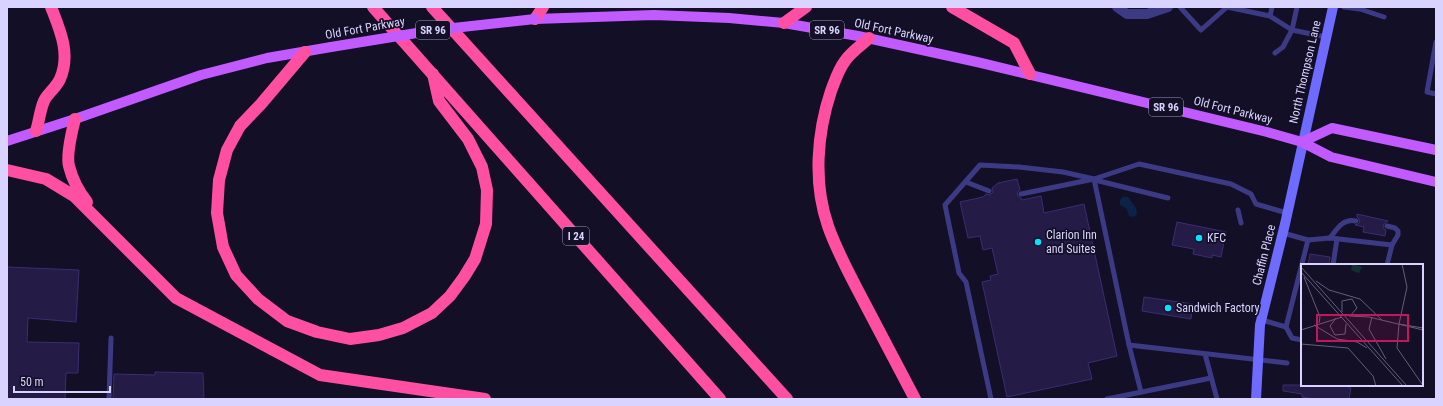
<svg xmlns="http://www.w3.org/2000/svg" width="1443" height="406" font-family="'Roboto Condensed',sans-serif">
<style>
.water{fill:#0c2248}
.building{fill:#241b47;stroke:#3b2d73}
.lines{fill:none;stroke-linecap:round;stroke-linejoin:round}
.lane{stroke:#3d3a85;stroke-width:5}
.street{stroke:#3d3a85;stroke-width:10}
.secondary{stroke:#6f6bff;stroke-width:10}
.primary{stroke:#c25bff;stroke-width:10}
.highway{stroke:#ff4fa3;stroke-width:12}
.primary-bridge{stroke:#c25bff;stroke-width:10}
.poi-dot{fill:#00e5ff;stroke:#130f26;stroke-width:1.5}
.labels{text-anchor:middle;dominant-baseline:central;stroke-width:3.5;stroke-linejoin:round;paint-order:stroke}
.shield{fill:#130f26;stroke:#9e99be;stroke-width:1}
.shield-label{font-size:11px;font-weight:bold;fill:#d9d4ff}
.street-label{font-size:12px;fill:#d9d4ff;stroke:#130f26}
.poi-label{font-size:12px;fill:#d9d4ff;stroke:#130f26;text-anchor:start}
.inset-road{fill:none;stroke:#625e7d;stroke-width:1}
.view{fill:#c2185b;fill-opacity:0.15;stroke:#c2185b;stroke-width:2}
.inset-edge{fill:none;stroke:#d9d4ff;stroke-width:2}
</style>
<rect width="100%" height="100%" fill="#130f26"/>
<!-- water -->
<polygon class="water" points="1123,197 1128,197 1136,208 1137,214 1134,217 1129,216 1127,209 1120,205 1120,200"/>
<!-- building -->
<g class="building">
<polygon points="1017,179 1020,190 1017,193 1018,196 1021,198 1022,200 1041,196 1044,213 1084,204 1117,356 1088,363 1092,379 1007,397 982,282 991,280 990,276 998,274 992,248 983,250 980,236 968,238 960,202 983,197 986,194 990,195 993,192 992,188 998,183"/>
<polygon points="1357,214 1388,221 1383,225 1384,229 1386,230 1385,236 1363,232 1364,227 1355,225 1358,224 1360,222 1359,219 1357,217"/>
<polygon points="1177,222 1226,232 1221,257 1212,255 1212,258 1193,254 1194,249 1172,245"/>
<polygon points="1310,254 1330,257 1329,265 1308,265"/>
<polygon points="7,267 79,270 76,322 28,318 27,342 79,343 78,373 66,373 65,399 7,399"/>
<polygon points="1144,297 1193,304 1191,319 1142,311"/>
<polygon points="155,372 203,373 204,399 113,399 114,374 155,375"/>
<polygon points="1283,385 1349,385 1349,388 1351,388 1349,399 1314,399 1302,397 1302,394 1283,391"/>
</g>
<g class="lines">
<!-- lane -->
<g class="lane">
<polyline points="1180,7 1201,30 1227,7 1270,16"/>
<polyline points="1272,7 1270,16 1292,30 1297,7"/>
<polyline points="1344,7 1360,9 1384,17"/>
<polyline points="1436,42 1427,92 1436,94"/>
<polyline points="1275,53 1283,47 1292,30 1326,37"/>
<polyline points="1095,180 1168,198"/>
<polyline points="966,182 989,191"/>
<polyline points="1021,194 1094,179 1139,164 1231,184 1251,194 1256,204 1287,213"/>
<polyline points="1238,210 1241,223"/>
<polyline points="1387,226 1395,228 1398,231 1398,235 1392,245 1387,265"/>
<polyline points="1283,233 1308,240 1330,238 1392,245"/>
<path d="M 1330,238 C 1337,229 1343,218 1356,221"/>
<polyline points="1333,265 1337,239"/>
<polyline points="1262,320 1286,327"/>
<polyline points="1302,340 1292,338 1286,327 1308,240"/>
<polyline points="1129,345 1141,392"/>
<polyline points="1205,354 1217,399"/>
<polyline points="109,399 111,338"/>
<polyline points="991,399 966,282 959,273 945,205 980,165 1019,167 1063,172 1094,179 1129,345 1287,363"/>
<polyline points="1107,399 1211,378"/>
</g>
<!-- street -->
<polyline class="street" points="1117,7 1127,14 1147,14 1168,7"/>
<!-- secondary -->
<polyline class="secondary" points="1256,399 1260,325 1285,224 1333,7"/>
<!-- primary -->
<g class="primary">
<polyline points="535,19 654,15 729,18 784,23 858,36 977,62 1267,132 1302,142 1331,157 1436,182"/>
<polyline points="7,141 75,119 201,75 267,58 331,47"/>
<polyline points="1302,142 1332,128 1436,150"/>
</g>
<!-- highway -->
<g class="highway">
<polyline points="373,7 720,399"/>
<polyline points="432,7 787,399"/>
<polyline points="952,7 1014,43 1030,74"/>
<polyline points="535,19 543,7"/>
<polyline points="784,23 806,7"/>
<path d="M 869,38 C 862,45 851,52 845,61 C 838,70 835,81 831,91 C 817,133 813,183 828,226 C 837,252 851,277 864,302 C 881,334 898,367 915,399"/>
<polyline points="305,52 261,104 240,126 227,150 219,180 217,213 223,247 236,275 258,299 287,321 317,332 350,339 379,335 403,328 432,313 450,296 464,277 475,259 486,224 487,190 482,167 468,139 439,101 433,74"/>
<path d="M 75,119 C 72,131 66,154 69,166 C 72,178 79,192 87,202"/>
<path d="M 36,131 C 39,122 40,110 44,101 C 47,94 56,88 60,79 C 71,54 60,30 51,7"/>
<polyline points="7,170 46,179 74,196 176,298 320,375 485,399"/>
</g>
<!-- primary-bridge -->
<polyline class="primary-bridge" points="331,47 435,30 535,19"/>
</g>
<!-- markers -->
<g class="poi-dot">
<circle cx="1199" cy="238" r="4"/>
<circle cx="1038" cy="242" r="4"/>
<circle cx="1168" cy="308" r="4"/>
</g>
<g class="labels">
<!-- shield labels -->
<g class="shield">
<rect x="416" y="21" width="34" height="18" rx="3"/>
<rect x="810" y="21" width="34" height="18" rx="3"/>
<rect x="1149" y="98" width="34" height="18" rx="3"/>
<rect x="563" y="227" width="26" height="18" rx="3"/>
</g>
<g class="shield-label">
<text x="433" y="30">SR 96</text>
<text x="827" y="30">SR 96</text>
<text x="1166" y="107">SR 96</text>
<text x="576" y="236">I 24</text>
</g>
<!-- street labels -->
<g class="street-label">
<text transform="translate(365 28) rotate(-10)">Old Fort Parkway</text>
<text transform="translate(894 31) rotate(12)">Old Fort Parkway</text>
<text transform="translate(1305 72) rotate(-77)">North Thompson Lane</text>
<text transform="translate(1233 110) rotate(14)">Old Fort Parkway</text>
<text transform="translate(1264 255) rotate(-76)">Chaffin Place</text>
</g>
<!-- poi labels -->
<g class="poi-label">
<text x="1046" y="235">Clarion Inn<tspan x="1046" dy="14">and Suites</tspan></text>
<text x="1207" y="238">KFC</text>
<text x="1176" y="308">Sandwich Factory</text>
</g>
</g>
<!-- overview -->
<g transform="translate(1301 264)">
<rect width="122" height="122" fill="#130f26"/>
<path d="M 51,0 L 61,3 L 58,9 L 62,11 L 50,6 Z" fill="#12302f"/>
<path class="inset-road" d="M 0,3 L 106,122M 0,8 L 102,122M 3,13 L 19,53 L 18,59M 15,17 L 28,26 L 59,35 L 81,56M 41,48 L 41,37 L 51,35 L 56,44 L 49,52M 48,52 L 68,53 L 122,66M 71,53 L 68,65 L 85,95M 35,54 L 29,62 L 34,71 L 44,70 L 45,60M 98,60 L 96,84 L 121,120M 98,60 L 106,23 L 101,0M 98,60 L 122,64M 13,61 L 36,75 L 56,78 L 66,84M 0,66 L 41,53M 0,80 L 47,84 L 72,112 L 75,122"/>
<path class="view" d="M 16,51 L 107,51 L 107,77 L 16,77 Z"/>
<rect width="122" height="122" class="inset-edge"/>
</g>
<!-- border -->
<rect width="1443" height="406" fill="none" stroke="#d9d4ff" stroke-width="16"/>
<!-- scale -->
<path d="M14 386v6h96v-6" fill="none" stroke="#d9d4ff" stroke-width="2"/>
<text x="20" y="386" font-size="12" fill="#d9d4ff" stroke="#130f26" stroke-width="3" paint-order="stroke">50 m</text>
</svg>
